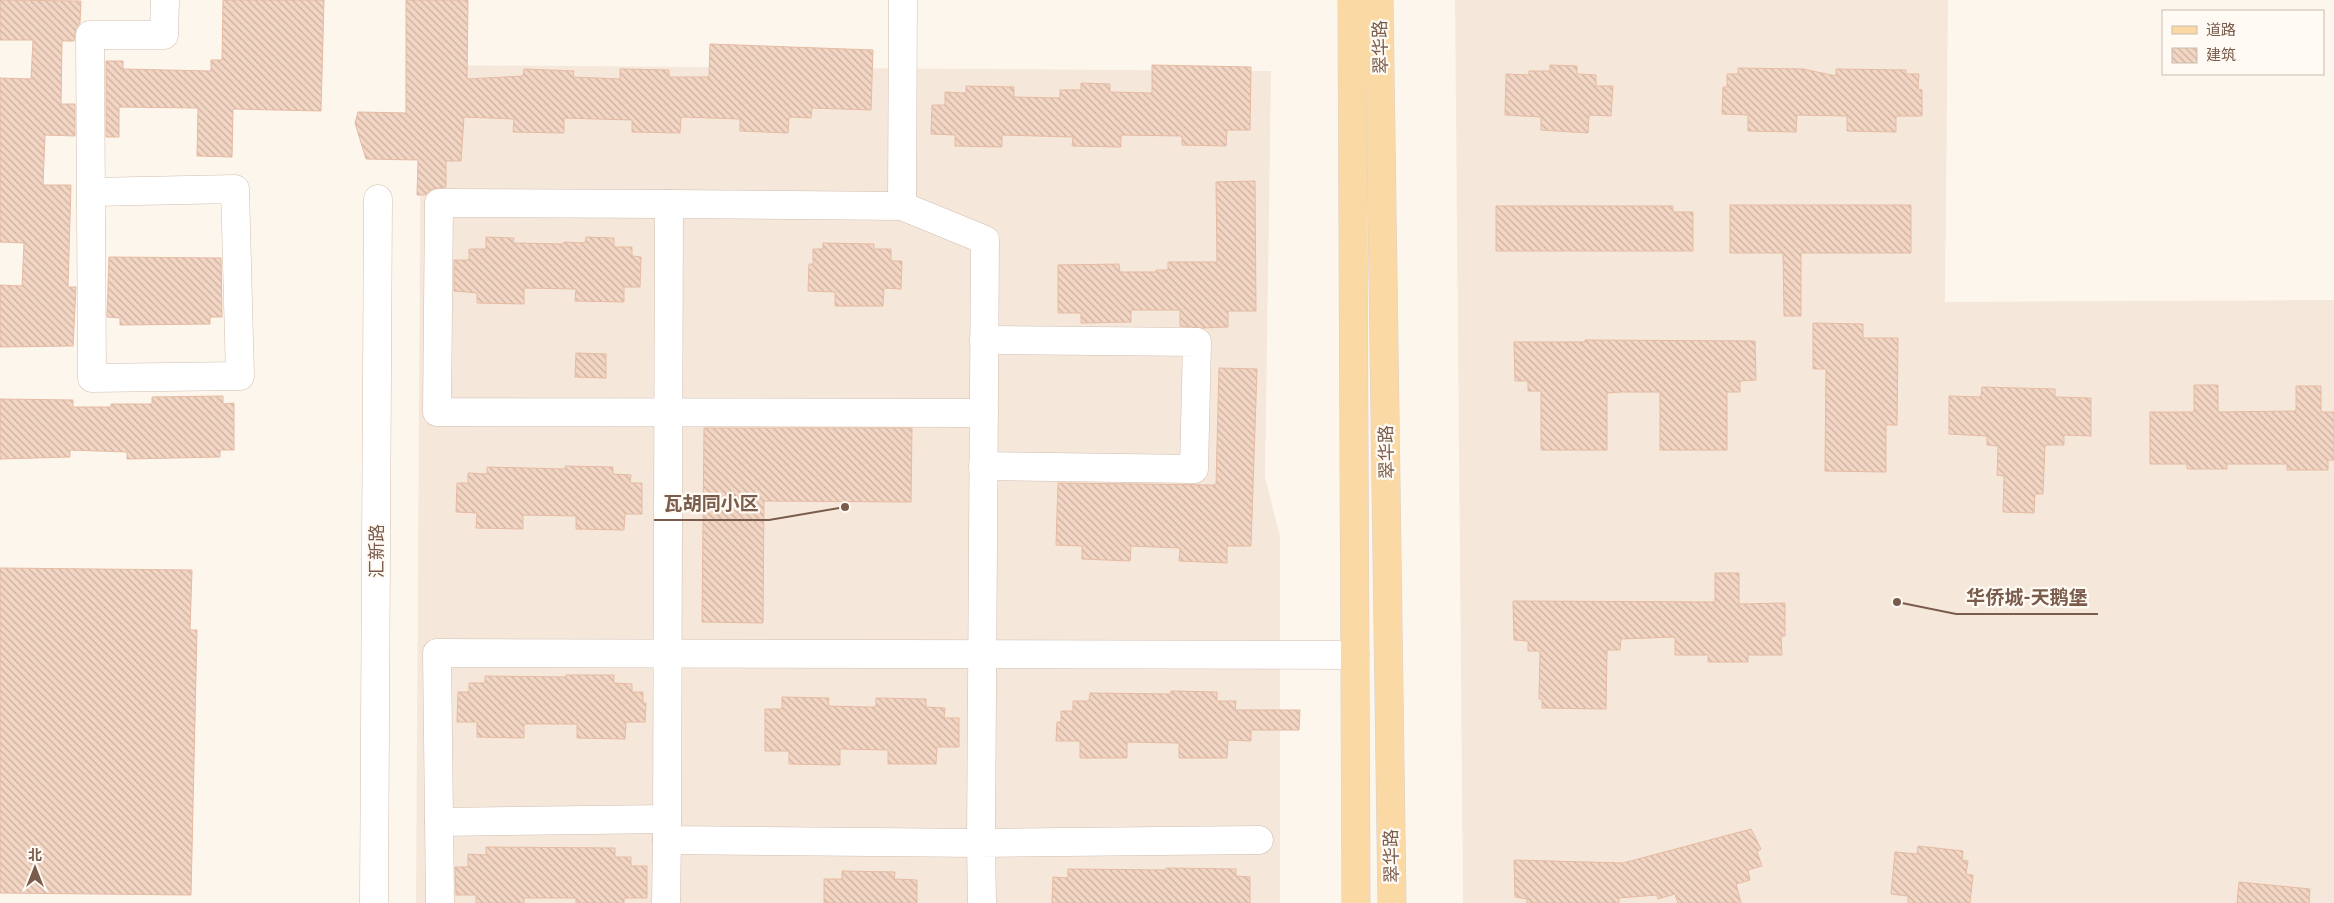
<svg xmlns="http://www.w3.org/2000/svg" width="2334" height="903" font-family="Quicksand,'Noto Sans SC',sans-serif">
<style>
.residential{fill:#f5e8da}
.building{fill:url(#building-back-hatch);stroke:#e6bba3}
.lines{fill:none;stroke-linecap:round;stroke-linejoin:round}
.minor-casing{stroke:#d1beb0;stroke-width:29}
.major-casing{stroke:#dad1cd;stroke-width:29}
.minor{stroke:#fff;stroke-width:28}
.major{stroke:#fbd9a5;stroke-width:28}
.labels{text-anchor:middle;dominant-baseline:central;stroke-width:4.5;stroke-linejoin:round;paint-order:stroke}
.street-label{font-size:18px;fill:#7a5c4d;stroke:#fffaf3}
.leader{fill:none;stroke:#7a5c4d;stroke-width:2}
.callout-dot{fill:#7a5c4d;stroke:#fffaf3;stroke-width:2}
.callout-label{font-size:19px;text-anchor:middle;font-weight:bold;fill:#7a5c4d;stroke:#fffaf3;stroke-width:4.5;stroke-linejoin:round;paint-order:stroke}
</style>
<defs>
<pattern id="building-back-hatch" width="6" height="6" patternUnits="userSpaceOnUse" patternTransform="scale(1.25)"><rect width="6" height="6" fill="#f3d5c3"/><path d="M-1 5l2 2M0 0l6 6M5-1l2 2" fill="none" stroke="#cab0a1"/></pattern>
</defs>
<rect width="100%" height="100%" fill="#fdf6ec"/>
<!-- residential -->
<g class="residential">
<polygon points="1455,0 1948,0 1945,302 2334,300 2334,903 1463,903"/>
<polygon points="421,65 1271,71 1265,477 1280,536 1280,903 416,903"/>
</g>
<!-- building -->
<g class="building">
<polygon points="0,0 81,1 80,23 76,28 74,41 62,41 61,104 75,104 75,136 45,135 43,185 71,185 68,287 76,287 73,346 0,347 0,285 22,286 24,243 0,242 0,78 31,79 33,40 0,40"/>
<polygon points="223,0 324,0 321,111 233,109 232,157 197,156 198,108 119,107 119,137 106,137 106,61 123,61 123,69 211,71 211,60 222,60"/>
<polygon points="406,0 468,0 467,79 523,76 524,69 574,71 573,77 620,79 620,69 669,70 669,77 709,77 710,44 873,50 871,110 812,108 811,118 789,117 788,133 740,131 740,119 681,117 680,133 632,132 632,120 564,118 564,133 513,132 514,119 464,117 461,161 446,161 446,187 432,189 425,195 417,195 418,160 366,159 355,123 358,112 406,113"/>
<polygon points="1152,65 1251,67 1250,130 1227,130 1226,146 1182,145 1182,136 1121,135 1121,147 1072,146 1073,137 1002,135 1002,147 955,146 955,135 931,134 932,105 945,105 945,92 966,93 966,86 1014,87 1014,97 1060,98 1060,90 1081,90 1081,83 1110,84 1110,92 1152,93"/>
<polygon points="1550,65 1577,66 1577,74 1596,75 1596,86 1613,86 1611,116 1589,115 1588,133 1541,130 1541,117 1505,115 1506,74 1529,75 1529,71 1550,71"/>
<polygon points="1738,68 1803,69 1836,76 1836,69 1906,70 1906,74 1919,74 1918,89 1922,90 1922,116 1896,116 1896,132 1847,131 1847,116 1797,115 1796,132 1748,131 1748,115 1722,114 1723,87 1727,87 1727,74 1738,74"/>
<polygon points="1255,181 1256,311 1228,311 1228,327 1202,328 1180,326 1180,310 1131,310 1131,322 1081,323 1081,313 1058,313 1058,265 1119,264 1120,272 1156,272 1156,270 1168,270 1168,262 1217,262 1216,182"/>
<polygon points="1730,205 1911,205 1911,253 1801,253 1801,316 1784,316 1783,253 1730,253"/>
<polygon points="1496,206 1673,206 1673,212 1693,212 1693,251 1496,251"/>
<polygon points="486,237 514,238 513,243 564,244 564,242 585,243 586,237 614,238 614,247 632,247 632,256 641,257 640,287 624,287 624,302 575,301 576,289 524,288 524,304 477,303 477,293 454,291 454,260 469,260 469,249 486,249"/>
<polygon points="823,243 874,244 874,249 891,249 891,261 902,261 901,289 884,288 883,306 835,306 835,292 808,291 809,264 813,264 813,249 823,249"/>
<polygon points="109,257 221,258 222,317 210,317 210,324 120,325 120,318 107,317"/>
<polygon points="1813,323 1863,324 1863,338 1898,338 1897,425 1886,425 1886,472 1825,471 1826,369 1813,369"/>
<polygon points="1585,340 1755,341 1756,380 1740,381 1740,392 1727,392 1727,450 1660,450 1660,392 1621,392 1607,393 1607,450 1541,450 1541,391 1528,391 1528,381 1515,381 1514,342 1585,342"/>
<polygon points="576,353 606,354 606,378 575,377"/>
<polygon points="1219,368 1257,369 1251,546 1227,546 1227,563 1179,561 1180,548 1131,546 1130,561 1082,559 1082,546 1056,545 1058,483 1216,485"/>
<polygon points="2194,385 2218,385 2218,412 2296,411 2296,386 2321,386 2321,412 2334,412 2334,460 2328,460 2328,470 2287,470 2287,464 2227,464 2227,469 2187,469 2187,464 2150,464 2150,412 2194,412"/>
<polygon points="1982,387 2055,389 2055,397 2091,398 2091,436 2064,435 2064,445 2045,445 2043,494 2035,494 2034,513 2003,512 2004,476 1997,475 1998,446 1987,445 1987,436 1949,434 1949,396 1981,397"/>
<polygon points="223,396 223,404 234,403 234,450 220,450 220,457 127,459 127,452 70,450 70,457 0,459 0,399 73,400 73,407 111,407 111,404 152,404 152,397"/>
<polygon points="704,428 912,428 911,502 764,501 763,623 702,622"/>
<polygon points="565,466 613,467 613,474 631,475 630,483 642,483 642,514 625,514 624,530 576,529 576,516 523,515 523,529 476,528 477,513 456,512 457,483 468,483 468,473 487,474 487,467 565,469"/>
<polygon points="0,568 192,570 190,630 197,630 191,895 0,893"/>
<polygon points="1715,573 1739,573 1739,604 1785,603 1785,636 1781,636 1782,655 1748,655 1748,662 1708,662 1708,655 1675,655 1675,637 1621,639 1620,650 1607,650 1606,709 1542,708 1542,699 1539,699 1540,651 1528,651 1528,641 1514,640 1513,601 1715,602"/>
<polygon points="566,675 614,675 614,683 632,684 632,692 643,692 643,703 646,703 645,722 626,722 625,739 577,738 577,724 524,724 524,738 477,737 477,722 457,722 458,692 469,692 469,683 485,683 485,676 566,677"/>
<polygon points="1171,691 1217,692 1217,701 1236,701 1235,710 1300,710 1299,730 1251,730 1251,741 1228,740 1227,758 1179,758 1179,743 1127,742 1127,758 1080,758 1080,741 1056,741 1057,722 1061,722 1061,711 1073,711 1073,701 1089,701 1090,693 1171,694"/>
<polygon points="782,697 829,698 828,706 866,707 876,707 876,698 926,699 926,707 945,708 944,718 959,718 959,747 937,747 936,764 888,764 888,750 840,749 840,765 789,764 789,751 765,751 765,709 782,709"/>
<polygon points="1751,829 1761,849 1757,852 1762,866 1748,870 1750,880 1736,884 1741,903 1678,903 1675,894 1658,899 1657,895 1619,898 1619,903 1527,903 1527,899 1515,897 1514,860 1623,863"/>
<polygon points="1918,846 1963,851 1962,860 1968,861 1966,874 1973,875 1970,903 1908,903 1908,896 1891,894 1895,852 1917,854"/>
<polygon points="486,847 615,848 615,857 631,857 631,866 647,866 647,898 624,898 624,903 576,903 576,898 524,898 524,903 476,903 476,895 456,895 455,867 468,867 468,854 486,855"/>
<polygon points="1166,868 1236,869 1236,876 1250,877 1250,903 1052,903 1053,877 1068,878 1068,869 1166,870"/>
<polygon points="842,871 895,872 894,879 917,880 917,903 824,903 824,879 842,879"/>
<polygon points="2239,882 2310,889 2309,903 2237,903"/>
</g>
<g class="lines">
<defs>
<g id="minor">
<polyline points="91,192 235,189 240,376 92,378 90,35 164,35 165,0"/>
<polygon points="669,204 902,206 985,240 981,843 667,840"/>
<polyline points="669,204 439,203 437,412 984,413"/>
<polyline points="902,206 903,0"/>
<polyline points="983,466 1194,469 1197,342 984,340"/>
<polyline points="439,822 667,819"/>
<polyline points="374,903 378,199"/>
<polyline points="440,903 437,653 1355,655"/>
<polyline points="666,903 667,840"/>
<polyline points="982,903 981,843 1259,840"/>
</g>
<g id="major">
<polyline points="1352,0 1356,903"/>
<polyline points="1379,0 1392,903"/>
</g>
</defs>
<!-- minor casing -->
<use href="#minor" class="minor-casing"/>
<!-- major casing -->
<use href="#major" class="major-casing"/>
<!-- minor -->
<use href="#minor" class="minor"/>
<!-- major -->
<use href="#major" class="major"/>
</g>
<g class="labels">
<!-- street labels -->
<g class="street-label">
<text transform="translate(1380 47) rotate(-91)">翠华路</text>
<text transform="translate(1386 452) rotate(-91)">翠华路</text>
<text transform="translate(376 551) rotate(-90)">汇新路</text>
<text transform="translate(1391 856) rotate(-91)">翠华路</text>
</g>
</g>
<!-- callouts -->
<path class="leader" d="M845 507L769 520H654M1897 602L1956 614H2098"/>
<g class="callout-dot">
<circle cx="845" cy="507" r="5"/>
<circle cx="1897" cy="602" r="5"/>
</g>
<g class="callout-label">
<text x="711" y="510">瓦胡同小区</text>
<text x="2027" y="604">华侨城-天鹅堡</text>
</g>
<!-- legend -->
<rect x="2162" y="10" width="162" height="65" fill="#fffaf3" stroke="#cabbb1"/>
<rect x="2172" y="26" width="25" height="8" fill="#fbd9a5" stroke="#cabbb1"/>
<text x="2206" y="35" font-size="15" fill="#7a5c4d">道路</text>
<rect x="2172" y="48" width="25" height="15" fill="url(#building-back-hatch)" stroke="#cabbb1"/>
<text x="2206" y="60" font-size="15" fill="#7a5c4d">建筑</text>
<!-- north arrow -->
<g transform="translate(35 868)" stroke="#fffaf3" stroke-width="4" paint-order="stroke">
<path d="M0-4L9 19L0 12L-9 19Z" fill="#7a5c4d"/>
<text y="-8" font-size="14" font-weight="bold" text-anchor="middle" fill="#7a5c4d">北</text>
</g>
</svg>
